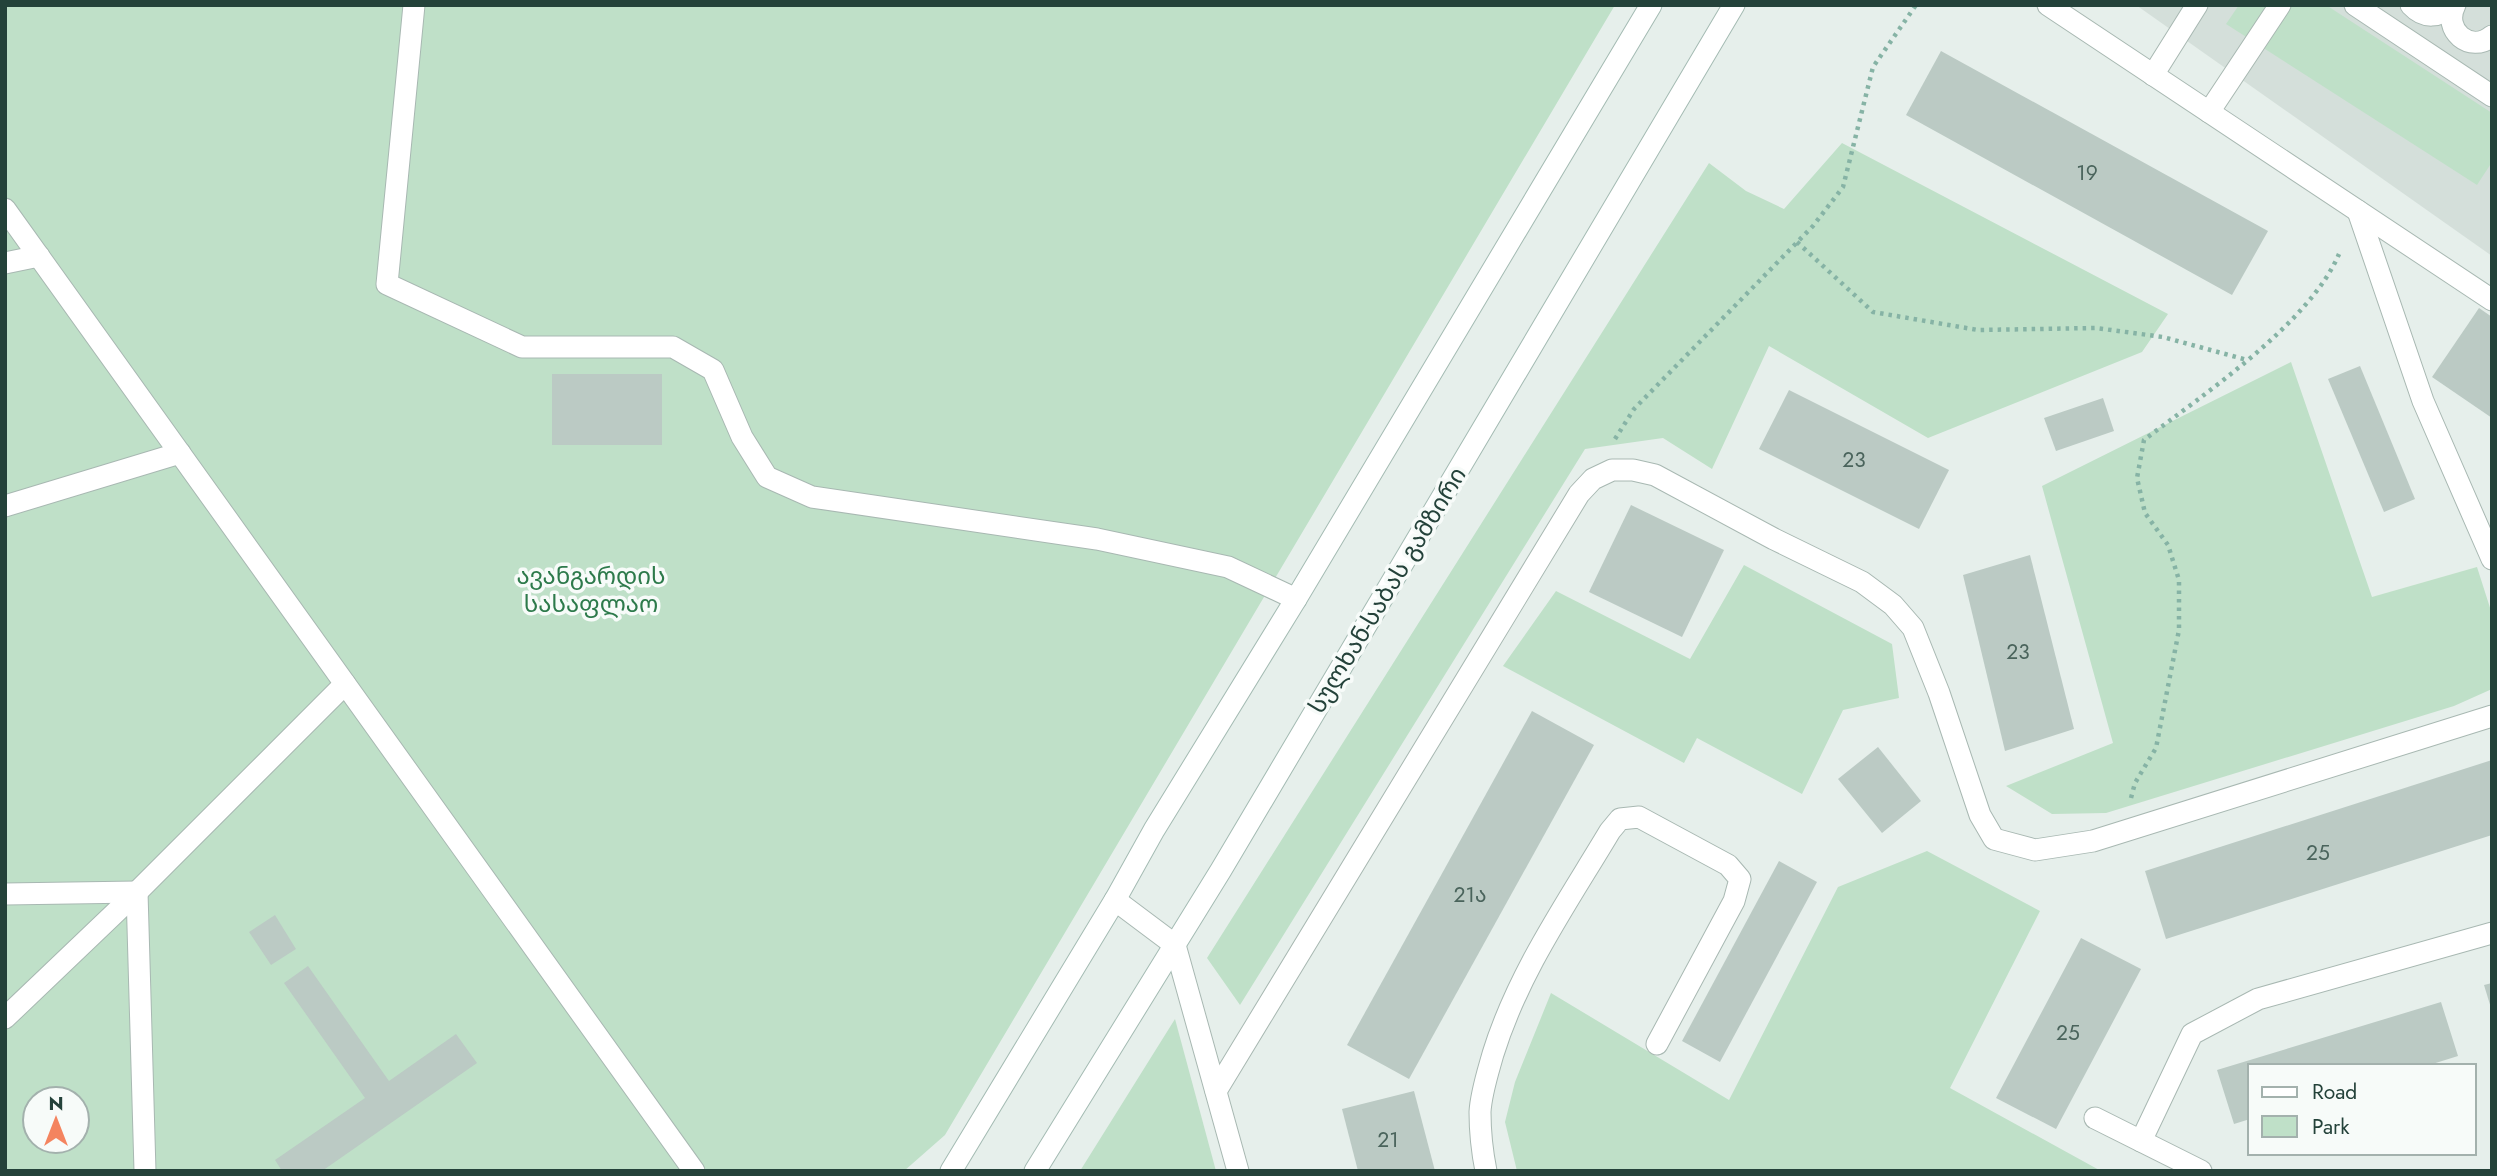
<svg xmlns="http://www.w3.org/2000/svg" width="2497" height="1176" font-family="Jost,'Noto Sans Georgian',sans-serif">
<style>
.built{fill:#d4dfda}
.green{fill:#bfe0c8;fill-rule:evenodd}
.building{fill:#bbcac4}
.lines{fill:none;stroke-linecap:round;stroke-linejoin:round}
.service-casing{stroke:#a8b8b2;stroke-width:23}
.minor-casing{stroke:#a8b8b2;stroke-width:23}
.tertiary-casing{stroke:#a8b8b2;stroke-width:23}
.secondary-casing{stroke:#a4bbb3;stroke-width:23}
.path{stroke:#86b3a5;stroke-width:4.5;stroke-dasharray:3.5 5;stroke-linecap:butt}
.service{stroke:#fff;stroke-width:21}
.minor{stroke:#fff;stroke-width:21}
.tertiary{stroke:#fff;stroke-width:21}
.secondary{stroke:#fff;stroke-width:21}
.labels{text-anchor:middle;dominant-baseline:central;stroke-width:7;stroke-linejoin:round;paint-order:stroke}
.number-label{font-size:21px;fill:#4a645c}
.park-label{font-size:24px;fill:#2d7a4b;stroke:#f7fbf9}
.street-label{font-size:24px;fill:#24423a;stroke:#f7fbf9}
</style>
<rect width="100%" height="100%" fill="#e6efeb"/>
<!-- built -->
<polygon class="built" points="2136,5 2492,5 2492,256"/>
<!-- green -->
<g class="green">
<path d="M 5,5 L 1615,5 L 945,1135 L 904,1171 L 5,1171 ZM 35,1099 L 77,1099 L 77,1141 L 35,1141 Z"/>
<polygon points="2239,5 2326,5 2492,113 2492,162 2477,185 2226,24"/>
<polygon points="1842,143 2168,314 2142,352 1928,438 1769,346 1712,469 1663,438 1585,449 1240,1005 1207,958 1709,163 1746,191 1784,209"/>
<polygon points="2291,362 2372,597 2477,567 2492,614 2492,689 2454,706 2106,813 2052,814 2006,786 2113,743 2042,486"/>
<polygon points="1744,565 1892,644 1899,698 1843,710 1802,794 1697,738 1684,763 1503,666 1556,591 1690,659"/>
<polygon points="1927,851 2040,911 1950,1088 2101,1171 1517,1171 1505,1122 1515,1082 1551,993 1729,1100 1838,887"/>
<polygon points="1175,1019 1216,1171 1080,1171"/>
</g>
<!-- building -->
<g class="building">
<polygon points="1941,51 2268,231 2232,295 1906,115"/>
<polygon points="2479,308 2492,317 2492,418 2432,377"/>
<polygon points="2360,366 2415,499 2384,512 2328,379"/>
<rect x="552" y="374" width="110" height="71"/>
<polygon points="1789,390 1949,470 1919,529 1759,449"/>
<polygon points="2103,398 2114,431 2056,451 2044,418"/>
<polygon points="1631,505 1724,550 1682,637 1589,592"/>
<polygon points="2030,555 2074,729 2005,751 1963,575"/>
<polygon points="1532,711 1594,745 1409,1079 1347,1045"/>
<polygon points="1878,747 1921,801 1882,833 1838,779"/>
<polygon points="2492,760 2492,835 2166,939 2145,871"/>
<polygon points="1779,861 1817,882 1720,1062 1682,1041"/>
<polygon points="275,915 296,949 271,965 249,932"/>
<polygon points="2081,938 2141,969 2056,1129 1996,1098"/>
<polygon points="308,966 389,1081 456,1034 477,1063 322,1171 282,1171 275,1160 365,1098 284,983"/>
<polygon points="2492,983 2492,1007 2491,1008 2484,985"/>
<polygon points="2441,1002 2458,1056 2426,1066 2250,1066 2250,1119 2234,1124 2217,1070"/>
<polygon points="1414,1091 1435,1171 1358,1171 1342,1109"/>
</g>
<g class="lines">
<defs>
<g id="service">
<polyline points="414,5 387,284 522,347 673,347 713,370 742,437 767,477 812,497 1097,539 1228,567 1296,599"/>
<polyline points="2355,5 2492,96"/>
<path d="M 2411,5 C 2424,19 2439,18 2453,5"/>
<path d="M 2455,5 C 2442,30 2470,54 2492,36"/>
<polyline points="2153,75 2197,5"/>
<polyline points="2209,112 2280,5"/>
<polyline points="2358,211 2423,401 2492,559"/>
<polyline points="5,263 39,256"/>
<polyline points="5,894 137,892 145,1171"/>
<polyline points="5,1018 137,892 345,684"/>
<polyline points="1216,1091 1579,494 1593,479 1612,470 1633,470 1655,475 1774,539 1862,582 1893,605 1913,628 1939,693 1980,815 1994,839 2035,850 2093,841 2492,716"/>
<polyline points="2095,1118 2201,1171"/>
<polyline points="2141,1141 2192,1034 2258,999 2492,933"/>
<path d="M 1486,1171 C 1482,1151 1480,1132 1480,1112 C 1481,1093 1488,1072 1493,1054 C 1518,973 1567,903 1610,831 L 1620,819 L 1639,817 L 1728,865 L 1740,879 L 1734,901 L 1657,1044"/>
</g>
<g id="minor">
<polyline points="5,209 694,1171"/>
<polyline points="5,506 180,453"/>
<polyline points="1115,900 1175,945 1238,1171"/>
</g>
<polyline id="tertiary" points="2048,5 2492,300"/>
<g id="secondary">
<polyline points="951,1171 1115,900 1154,830 1296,599 1651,5"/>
<polyline points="1035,1171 1221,870 1734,5"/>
</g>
</defs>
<!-- service casing -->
<use href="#service" class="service-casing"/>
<!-- minor casing -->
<use href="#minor" class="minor-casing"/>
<!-- tertiary casing -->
<use href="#tertiary" class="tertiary-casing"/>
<!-- secondary casing -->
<use href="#secondary" class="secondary-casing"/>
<!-- path -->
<g class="path">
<polyline points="1797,242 1873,312 1978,330 2096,328 2163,337 2247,360"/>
<polyline points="1615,439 1634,409 1813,226 1843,187 1873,67 1916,5"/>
<path d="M 2131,798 L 2135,783 L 2156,748 L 2179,630 L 2179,580 L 2168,545 L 2145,513 L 2137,478 L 2144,440 C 2205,393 2309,324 2339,254"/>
</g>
<!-- service -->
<use href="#service" class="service"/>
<!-- minor -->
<use href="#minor" class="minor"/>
<!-- tertiary -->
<use href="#tertiary" class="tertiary"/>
<!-- secondary -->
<use href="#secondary" class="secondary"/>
</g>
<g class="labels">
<!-- number labels -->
<g class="number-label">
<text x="2087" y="173">19</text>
<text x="1854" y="460">23</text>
<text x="2018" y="652">23</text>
<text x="2318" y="853">25</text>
<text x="1470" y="895">21ა</text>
<text x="2068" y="1033">25</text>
<text x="1388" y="1140">21</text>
</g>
<!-- park labels -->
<g class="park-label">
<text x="591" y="575">ავანგარდის<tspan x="591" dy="28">სასაფლაო</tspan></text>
</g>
<!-- street labels -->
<g class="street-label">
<text transform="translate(1387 590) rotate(-59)">სულხან-საბას გამზირი</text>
</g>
</g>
<!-- border -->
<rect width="2497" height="1176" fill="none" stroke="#24423a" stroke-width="14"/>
<!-- legend -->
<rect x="2248" y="1064" width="228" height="91" fill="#f7fbf9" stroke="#a3b1ad" stroke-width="2"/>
<rect x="2262" y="1087" width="35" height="10" fill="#ffffff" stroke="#a3b1ad" stroke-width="2"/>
<text x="2312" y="1099" font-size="21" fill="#24423a">Road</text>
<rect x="2262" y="1116" width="35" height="21" fill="#bfe0c8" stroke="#a3b1ad" stroke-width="2"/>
<text x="2312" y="1134" font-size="21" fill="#24423a">Park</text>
<!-- north arrow -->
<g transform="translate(56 1120)"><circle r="33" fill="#f7fbf9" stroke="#a3b1ad" stroke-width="2"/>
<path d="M0-5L12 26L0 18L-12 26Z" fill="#f4845f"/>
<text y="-10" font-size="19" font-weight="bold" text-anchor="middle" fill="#24423a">N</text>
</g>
</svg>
